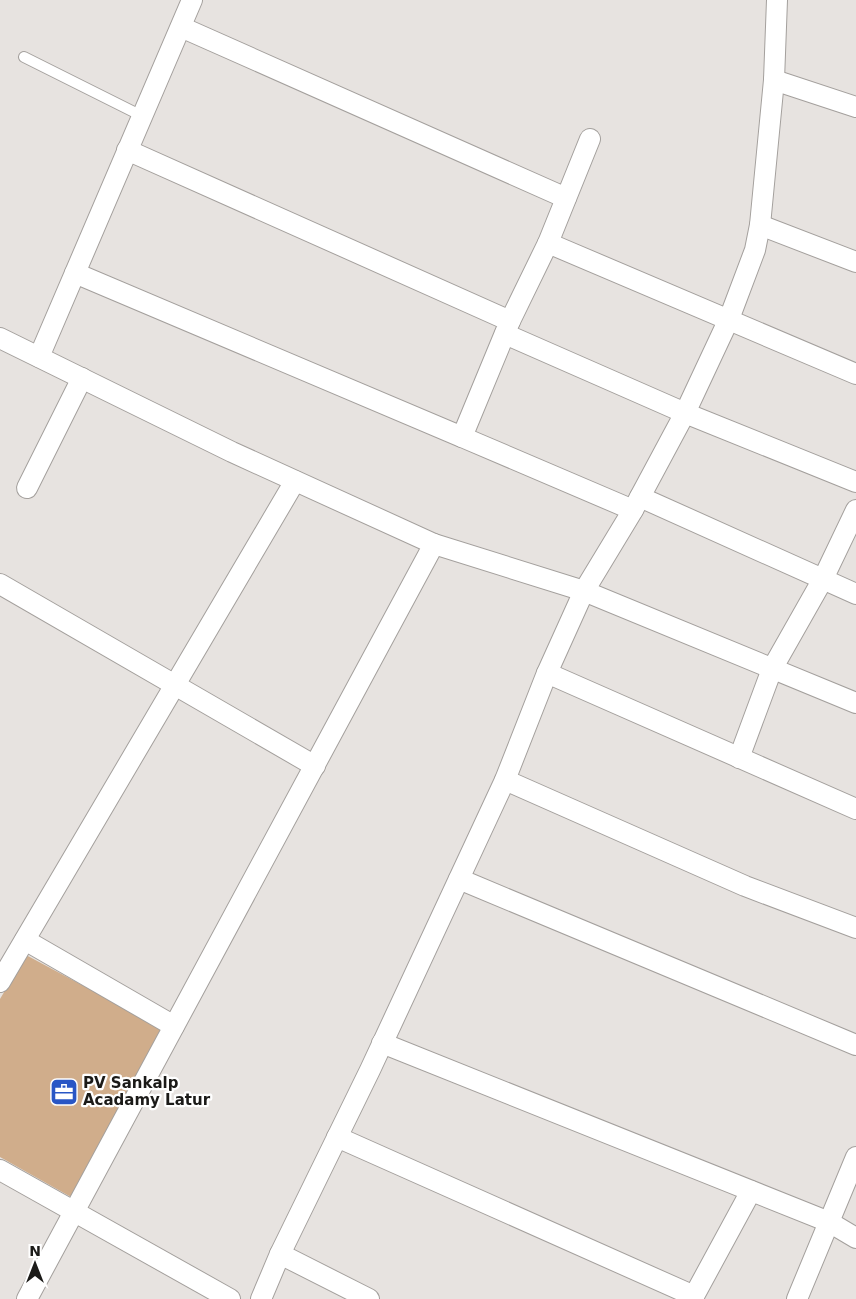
<svg xmlns="http://www.w3.org/2000/svg" width="856" height="1299" font-family="'DejaVu Sans',sans-serif">
<style>
.building{fill:#d0ad8b}
.lines{fill:none;stroke-linecap:round;stroke-linejoin:round}
.lane-casing{stroke:#a4a09d;stroke-width:12}
.street-casing{stroke:#a4a09d;stroke-width:22}
.lane{stroke:#fff;stroke-width:10}
.street{stroke:#fff;stroke-width:20}
.labels{text-anchor:middle;dominant-baseline:central;stroke-width:4.5;stroke-linejoin:round;paint-order:stroke}
.poi-label{font-size:15px;font-weight:bold;fill:#1b1a18;stroke:#fff;text-anchor:start}
</style>
<rect width="100%" height="100%" fill="#e7e3e0"/>
<!-- building -->
<polygon class="building" points="26,955 162,1028 71,1197 0,1157 0,999"/>
<g class="lines">
<defs>
<polyline id="lane" points="24,57 142,116"/>
<g id="street">
<polyline points="181,27 566,198"/>
<polyline points="774,80 856,107"/>
<polyline points="760,225 856,262"/>
<polyline points="548,243 856,374"/>
<polyline points="75,273 462,437 510,321 127,150"/>
<polyline points="510,321 548,243 590,139"/>
<polyline points="505,334 685,413 856,482"/>
<polyline points="0,338 232,452 434,544 584,591 856,703"/>
<polyline points="39,357 192,0"/>
<polyline points="462,437 633,510"/>
<polyline points="27,488 82,378"/>
<polyline points="640,497 856,594"/>
<polyline points="0,584 315,766"/>
<polyline points="547,673 856,809"/>
<polyline points="739,758 772,669 823,579 856,510"/>
<polyline points="505,780 745,886 856,928"/>
<polyline points="459,879 856,1045"/>
<polyline points="25,940 174,1026"/>
<polyline points="0,982 295,481"/>
<polyline points="382,1043 829,1222 856,1238"/>
<polyline points="337,1137 694,1296 693,1299"/>
<polyline points="0,1170 230,1299"/>
<polyline points="280,1254 369,1299"/>
<polyline points="694,1296 751,1191"/>
<polyline points="27,1299 434,544"/>
<polyline points="261,1299 280,1254 370,1070 505,780 547,673 584,591 633,510 685,413 729,319 755,250 760,225 774,80 777,0"/>
<polyline points="797,1299 856,1157"/>
</g>
</defs>
<!-- lane casing -->
<use href="#lane" class="lane-casing"/>
<!-- street casing -->
<use href="#street" class="street-casing"/>
<!-- lane -->
<use href="#lane" class="lane"/>
<!-- street -->
<use href="#street" class="street"/>
</g>
<!-- icons -->
<defs>
<symbol id="office-square" viewBox="-11 -11 22 22"><rect x="-9" y="-9" width="18" height="18" rx="4" fill="#2956c5" stroke="#fff"/><path d="M-6-3h4V-5.5h4V-3h4V5H-6ZM-1-4.5V-3h2v-1.5ZM-6 0V1H6V0Z" fill="#fff"/></symbol>
</defs>
<g fill-rule="evenodd">
<use href="#office-square" x="48" y="1076" width="32" height="32"/>
</g>
<g class="labels">
<!-- poi labels -->
<g class="poi-label">
<text x="83" y="1083">PV Sankalp<tspan x="83" dy="17">Acadamy Latur</tspan></text>
</g>
</g>
<!-- north arrow -->
<g transform="translate(35 1264)" stroke="#ffffff" stroke-width="4" paint-order="stroke">
<path d="M0-4L9 19L0 12L-9 19Z" fill="#1b1a18"/>
<text y="-8" font-size="14" font-weight="bold" text-anchor="middle" fill="#1b1a18">N</text>
</g>
</svg>
